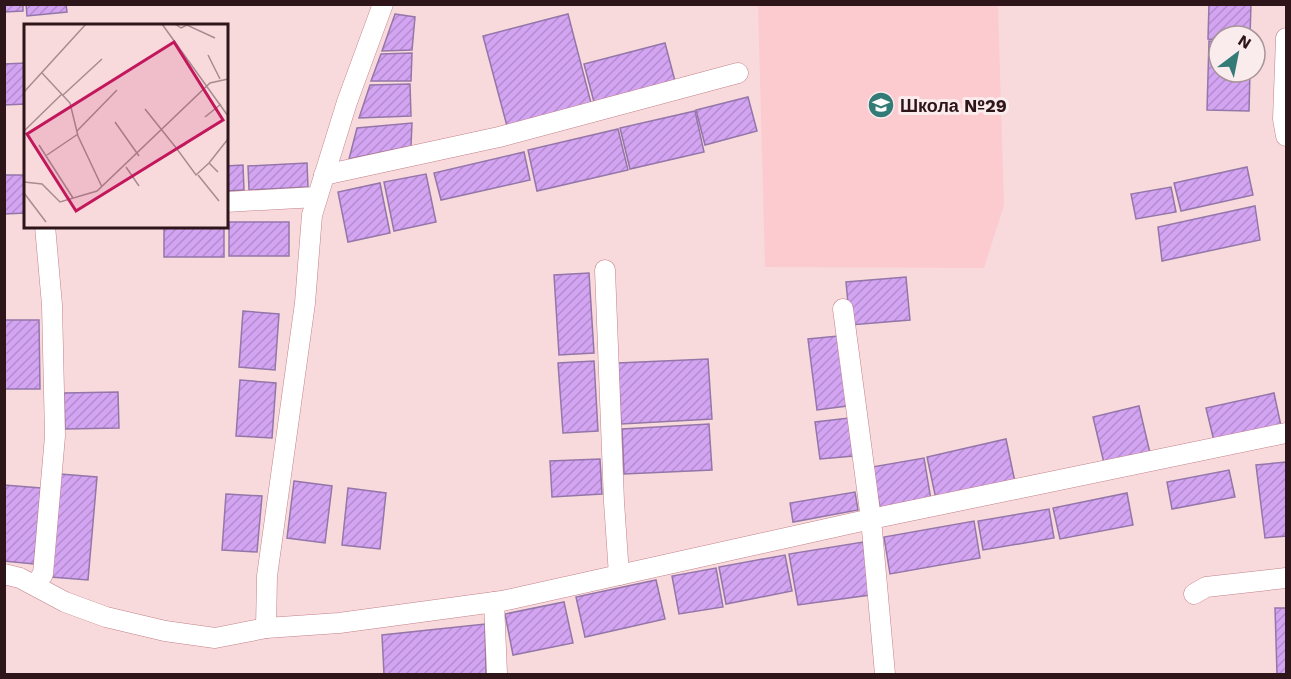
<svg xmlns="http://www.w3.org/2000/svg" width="1291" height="679" font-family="'Work Sans',sans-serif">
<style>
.built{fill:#fccbd0}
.building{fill:url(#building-hatch);stroke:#9476a9;stroke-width:1.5}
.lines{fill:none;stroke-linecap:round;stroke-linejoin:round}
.street-casing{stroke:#c38189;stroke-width:21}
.street{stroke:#fff;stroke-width:20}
.labels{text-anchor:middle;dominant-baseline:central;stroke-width:6;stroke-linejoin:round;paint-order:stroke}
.poi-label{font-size:18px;font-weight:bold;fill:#2e1519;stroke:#faebed;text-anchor:start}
.inset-road{fill:none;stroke:#a78b8f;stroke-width:1.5}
.view{fill:#c2185b;fill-opacity:0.15;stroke:#c2185b;stroke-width:3}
.inset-edge{fill:none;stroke:#2e1519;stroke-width:3}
</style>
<defs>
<pattern id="building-hatch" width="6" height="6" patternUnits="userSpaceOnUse" patternTransform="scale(1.5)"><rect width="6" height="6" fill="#d2a4f2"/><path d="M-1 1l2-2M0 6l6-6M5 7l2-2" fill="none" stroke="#b58ccf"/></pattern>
</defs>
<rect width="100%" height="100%" fill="#f8dadd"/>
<!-- built -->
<polygon class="built" points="758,5 998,5 1004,205 984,268 765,267"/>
<!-- building -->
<g class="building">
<polygon points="4,4 23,4 23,11 4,12"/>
<polygon points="26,4 66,4 67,12 27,16"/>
<polygon points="1209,4 1251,4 1250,36 1219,36 1219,40 1208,39"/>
<polygon points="395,14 415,17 412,50 382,51"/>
<polygon points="568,14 591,103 507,126 483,36"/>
<polygon points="1209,41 1219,42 1219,72 1250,72 1249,111 1207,110"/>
<polygon points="665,43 675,81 594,102 584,64"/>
<polygon points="412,53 411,81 371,81 381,54"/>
<polygon points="26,63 26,104 4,105 4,64"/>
<polygon points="410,84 411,116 359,118 370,85"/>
<polygon points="748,97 757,131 705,145 696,110"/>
<polygon points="695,111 704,152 630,169 620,128"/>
<polygon points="412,123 411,146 349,159 357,128"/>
<polygon points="618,129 628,170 537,191 528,150"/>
<polygon points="524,152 530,180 441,200 434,173"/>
<polygon points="307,163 308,187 249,190 248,166"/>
<polygon points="243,165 244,190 226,191 226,166"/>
<polygon points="1247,167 1253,195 1181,211 1174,183"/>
<polygon points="426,174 436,222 394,231 384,182"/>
<polygon points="4,175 26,175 26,213 4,214"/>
<polygon points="380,183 390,233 348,242 338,192"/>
<polygon points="1171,187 1176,212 1136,219 1131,194"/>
<polygon points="1255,206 1260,240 1162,261 1158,227"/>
<rect x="229" y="222" width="60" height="34"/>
<rect x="164" y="226" width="60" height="31"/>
<polygon points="589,273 594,353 559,355 554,275"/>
<polygon points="906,277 910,320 850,325 846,282"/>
<polygon points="243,311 279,314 275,370 239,367"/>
<polygon points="4,320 39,320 40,389 4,389"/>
<polygon points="838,336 847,406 817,410 808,339"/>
<polygon points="708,359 712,419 621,424 618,363"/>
<polygon points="594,361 598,431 563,433 558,363"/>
<polygon points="240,380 276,383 272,438 236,436"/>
<polygon points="118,392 119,428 65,429 64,393"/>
<polygon points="1274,393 1281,426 1214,441 1206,408"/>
<polygon points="1139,406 1150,453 1104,463 1093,417"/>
<polygon points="849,418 854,456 820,459 815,422"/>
<polygon points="709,424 712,470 624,474 622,429"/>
<polygon points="1006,439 1015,482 936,499 927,457"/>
<polygon points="924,458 931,500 880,508 872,467"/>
<polygon points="600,459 602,494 552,497 550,461"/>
<polygon points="1286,462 1286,536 1265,538 1256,465"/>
<polygon points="1229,470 1235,497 1172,509 1167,482"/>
<polygon points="60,474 97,477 88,580 51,577"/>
<polygon points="294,481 332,486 325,543 287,538"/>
<polygon points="4,485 41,488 34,564 4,561"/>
<polygon points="348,488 386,493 380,549 342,545"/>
<polygon points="855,492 858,510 793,522 790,503"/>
<polygon points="1127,493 1133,525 1060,539 1053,508"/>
<polygon points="226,494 262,496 257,552 222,550"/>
<polygon points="1049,509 1054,538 983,550 978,521"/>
<polygon points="974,521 980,558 890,574 884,537"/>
<polygon points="863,542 870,595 798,605 789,554"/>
<polygon points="785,555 792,591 726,604 719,567"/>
<polygon points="716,568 723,607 679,614 672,576"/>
<polygon points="656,580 665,619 585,637 576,597"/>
<polygon points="564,602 573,643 513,655 505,614"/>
<polygon points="1275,608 1286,608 1286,674 1277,674"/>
<polygon points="485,624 486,674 384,674 382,635"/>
</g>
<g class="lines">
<defs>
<g id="street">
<polyline points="1286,38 1283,119 1286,136"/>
<polyline points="324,175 499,137 738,73"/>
<polyline points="226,202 317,197"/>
<polyline points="605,270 614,502 619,575"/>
<polyline points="843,309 871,519 885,674"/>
<polyline points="4,574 20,578 65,602 106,617 165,631 215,638 266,628 339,623 502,601 871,519 1286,433"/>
<polyline points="35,585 43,574 55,436 52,305 45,226"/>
<polyline points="1194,594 1206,587 1286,578"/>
<polyline points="494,602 497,674"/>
<polyline points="266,628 267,576 305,303 312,215 347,102 383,4"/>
</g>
</defs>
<!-- street casing -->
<use href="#street" class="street-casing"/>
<!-- street -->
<use href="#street" class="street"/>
</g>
<!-- icons -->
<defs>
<symbol id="school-disc" viewBox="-11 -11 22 22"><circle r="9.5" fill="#327b77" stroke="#faebed"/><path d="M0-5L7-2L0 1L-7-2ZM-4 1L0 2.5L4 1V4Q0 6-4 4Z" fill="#fff"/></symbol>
</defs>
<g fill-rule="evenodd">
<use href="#school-disc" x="866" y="90" width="30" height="30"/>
</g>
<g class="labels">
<!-- poi labels -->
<g class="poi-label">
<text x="900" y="105">Школа №29</text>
</g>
</g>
<!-- overview -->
<g transform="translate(24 24)">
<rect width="204" height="204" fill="#f8dadd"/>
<path class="inset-road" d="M 138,0 L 204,92M 151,0 L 157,4 L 163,1 L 191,14M 184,31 L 196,55M 18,49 L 46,79 L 54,112 L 78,163M 0,68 L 62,0M 39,71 L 78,35M 121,85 L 153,125 L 162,120M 181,93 L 197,80M 91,98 L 115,132M 0,107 L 38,70M 53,107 L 93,66M 15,121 L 49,174M 153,125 L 172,151 L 185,139 L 194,148M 23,131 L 54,110M 185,139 L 204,115M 102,143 L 115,162M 174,151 L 195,177M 0,158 L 18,160 L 36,178 L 73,167 L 186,59 L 204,55M 0,169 L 22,198"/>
<path class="view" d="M 150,18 L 199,96 L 52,187 L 3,110 Z"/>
<rect width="204" height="204" class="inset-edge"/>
</g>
<!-- border -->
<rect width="1291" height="679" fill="none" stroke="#2e1519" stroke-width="12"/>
<!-- north arrow -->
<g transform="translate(1237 54) rotate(32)"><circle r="28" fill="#faebed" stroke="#a89598" stroke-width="1.5"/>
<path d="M0-4.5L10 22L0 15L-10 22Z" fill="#327b77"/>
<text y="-9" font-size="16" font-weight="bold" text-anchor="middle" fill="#2e1519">N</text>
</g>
</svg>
